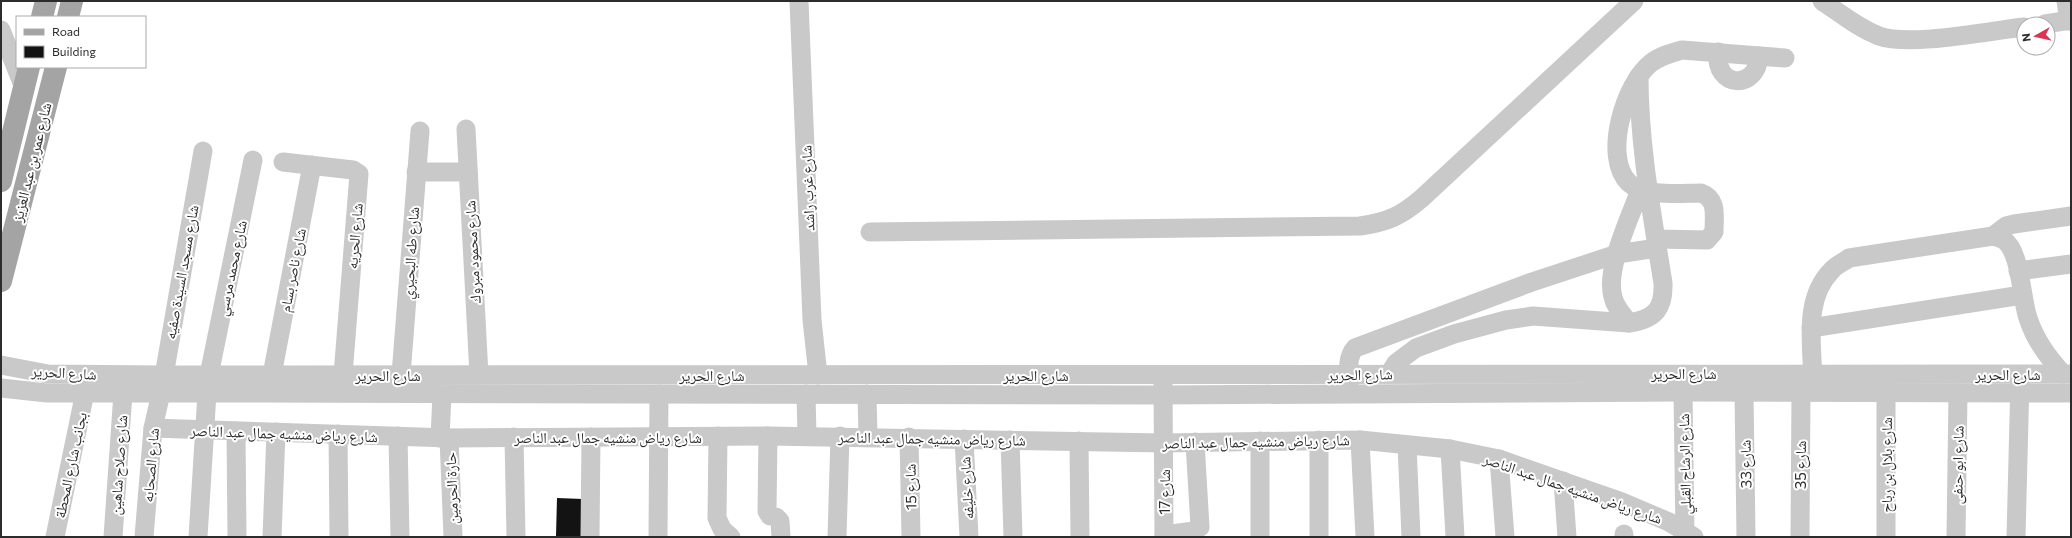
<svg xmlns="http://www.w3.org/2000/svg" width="2072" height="538" font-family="Commissioner,'Noto Naskh Arabic',sans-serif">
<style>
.building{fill:#131313}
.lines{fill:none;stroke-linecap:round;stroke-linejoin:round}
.minor{stroke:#c9c9c9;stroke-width:19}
.major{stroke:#a4a4a4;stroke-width:22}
.labels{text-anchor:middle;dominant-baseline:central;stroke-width:4;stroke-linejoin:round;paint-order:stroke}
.street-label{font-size:15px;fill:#2c2c2c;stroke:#fff}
</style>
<rect width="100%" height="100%" fill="#fff"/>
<!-- building -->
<polygon class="building" points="557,498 583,499 583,537 556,536"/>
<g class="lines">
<!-- minor -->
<g class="minor">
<polyline points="799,1 812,320 818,375"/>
<path d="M 1822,1 C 1840,13 1858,28 1879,36 C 1910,47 1988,31 2024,27"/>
<polyline points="2066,1 2069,21"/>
<polyline points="2045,24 2071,20"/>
<polyline points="1,30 24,88"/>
<path d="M 1718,52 C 1714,88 1757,91 1759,56"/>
<polyline points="466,129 479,375"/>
<polyline points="283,162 353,170 359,174 343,375"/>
<polyline points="416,172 468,172"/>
<path d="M 870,232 L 1360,226 C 1388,222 1401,216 1422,198 L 1634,1"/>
<polyline points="1993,236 2006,226 2014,224 2071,216"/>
<path d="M 1656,239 L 1707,240 L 1714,232 C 1714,216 1718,199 1701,193 C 1681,193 1644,197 1629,183 C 1602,157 1625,83 1651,63 C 1660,56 1671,53 1682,50 L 1785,58"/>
<polyline points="2018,271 2071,264"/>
<path d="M 1629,323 C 1623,315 1615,307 1613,297 C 1605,269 1630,218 1640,190"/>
<polyline points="1811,328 2022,295"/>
<polyline points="1,365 48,374 163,375 2071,374"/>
<path d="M 1389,374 L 1396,363 L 1416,348 L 1454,334 L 1506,320 L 1533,316 L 1629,323 C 1655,319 1664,309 1663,283 C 1652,214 1639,146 1639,76"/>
<polyline points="209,375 253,160"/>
<polyline points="272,375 312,165"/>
<polyline points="401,375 420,131"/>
<polyline points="1163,383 1164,537"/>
<path d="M 1813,385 C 1813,347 1802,300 1832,270 C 1836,265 1844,262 1849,258 L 1993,236 C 1996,237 2001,238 2004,240 C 2021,252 2021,298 2028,318 C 2035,340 2048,357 2063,374"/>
<polyline points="1,388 47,393 207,393 1163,395 1683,392 2071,393"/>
<path d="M 1349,388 C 1349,374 1346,358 1355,348 L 1532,282 L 1617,254 L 1657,248"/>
<polyline points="1683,392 1685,537"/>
<polyline points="1744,392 1746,537"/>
<polyline points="806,394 807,436"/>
<polyline points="867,394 868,437"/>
<polyline points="153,428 449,438 768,436 1164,443 1360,440 1450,449 1499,459 1622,502 1669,522 1694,537"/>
<polyline points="236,431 237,537"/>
<polyline points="338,434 339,537"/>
<polyline points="398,436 400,537"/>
<polyline points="718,436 717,518 722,529 731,537"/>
<polyline points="768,436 767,511 770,516 776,517 780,521 781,537"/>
<polyline points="514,437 516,537"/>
<polyline points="909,437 911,537"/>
<polyline points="440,438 442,394"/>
<polyline points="449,438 453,537"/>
<polyline points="964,439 969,537"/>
<polyline points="1010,440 1013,537"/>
<polyline points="1319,440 1319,537"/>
<polyline points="1360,440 1365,537"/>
<polyline points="1079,441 1080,537"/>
<polyline points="1260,441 1260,537"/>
<polyline points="1407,445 1411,537"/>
<polyline points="1450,449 1455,537"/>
<polyline points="1499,459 1505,537"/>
<polyline points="1563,481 1567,537"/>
<polyline points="1624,534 1624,537"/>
<polyline points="1164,535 1194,531 1200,527 1195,442"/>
<polyline points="55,537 85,392"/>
<polyline points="113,537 123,393"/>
<polyline points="144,537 153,428 161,393 203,151"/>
<polyline points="198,537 207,393"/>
<polyline points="272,537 276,432"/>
<polyline points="590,537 591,437"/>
<polyline points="658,537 659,394"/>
<polyline points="837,537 840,436"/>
<polyline points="1800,537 1801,392"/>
<polyline points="1886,537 1886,393"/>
<polyline points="1956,537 1958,393"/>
<polyline points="2016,537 2020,380"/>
</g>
<!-- major -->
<g class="major">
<polyline points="42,17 46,1"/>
<polyline points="68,17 72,1"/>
<polyline points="1,181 29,67"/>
<polyline points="1,281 56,67"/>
</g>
</g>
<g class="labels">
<!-- street labels -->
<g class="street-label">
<text transform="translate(31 162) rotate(-76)">شارع عمر بن عبد العزيز</text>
<text transform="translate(807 188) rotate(-92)">شارع غرب راشد</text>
<text transform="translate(354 236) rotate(-85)">شارع الحريه</text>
<text transform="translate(472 252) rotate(-93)">شارع محمود مبروك</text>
<text transform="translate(410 253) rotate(-86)">شارع طه البحيري</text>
<text transform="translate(231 268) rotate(-78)">شارع محمد مرسي</text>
<text transform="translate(292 270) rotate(-79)">شارع ناصر بسام</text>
<text transform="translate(181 272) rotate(-80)">شارع مسجد السيدة صفيه</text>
<text transform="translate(64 372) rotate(3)">شارع الحرير</text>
<text x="1684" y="373">شارع الحرير</text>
<text transform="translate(1360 374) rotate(-1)">شارع الحرير</text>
<text x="2008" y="374">شارع الحرير</text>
<text x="388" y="375">شارع الحرير</text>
<text x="712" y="375">شارع الحرير</text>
<text x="1036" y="375">شارع الحرير</text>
<text transform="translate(284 433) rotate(2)">شارع رياض منشيه جمال عبد الناصر</text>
<text x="608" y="437">شارع رياض منشيه جمال عبد الناصر</text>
<text transform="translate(932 438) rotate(1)">شارع رياض منشيه جمال عبد الناصر</text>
<text transform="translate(1256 441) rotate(-1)">شارع رياض منشيه جمال عبد الناصر</text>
<text transform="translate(1684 464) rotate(-91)">شارع الرشاح القبلي</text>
<text transform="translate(1745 464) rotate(-91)">شارع 33</text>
<text transform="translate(70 465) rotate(-78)">بجانب شارع المحطة</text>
<text transform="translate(118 465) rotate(-86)">شارع صلاح شاهين</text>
<text transform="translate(150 465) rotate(-85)">شارع الصحابه</text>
<text transform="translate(1800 465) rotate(-90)">شارع 35</text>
<text transform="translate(1886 465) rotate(-90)">شارع بلال بن رباح</text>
<text transform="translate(1957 465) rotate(-89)">شارع ابو حنفى</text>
<text transform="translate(910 487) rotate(-91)">شارع 15</text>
<text transform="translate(451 488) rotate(-92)">حارة الحرمين</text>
<text transform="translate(966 488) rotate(-93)">شارع خليفه</text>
<text transform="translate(1573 488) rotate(19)">شارع رياض منشيه جمال عبد الناصر</text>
<text transform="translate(1164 492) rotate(-90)">شارع 17</text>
</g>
</g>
<!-- border -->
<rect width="2072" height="538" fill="none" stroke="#2c2c2c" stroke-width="4"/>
<!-- legend -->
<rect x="16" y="16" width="130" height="52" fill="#ffffff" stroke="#ababab"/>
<rect x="24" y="29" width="20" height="6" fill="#a4a4a4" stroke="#ababab"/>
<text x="52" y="36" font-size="12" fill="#2c2c2c">Road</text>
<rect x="24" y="46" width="20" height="12" fill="#131313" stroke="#ababab"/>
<text x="52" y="56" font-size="12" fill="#2c2c2c">Building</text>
<!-- north arrow -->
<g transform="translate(2036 36) rotate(262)"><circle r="19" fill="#ffffff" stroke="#ababab"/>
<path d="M0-3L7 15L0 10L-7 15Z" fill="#dd3551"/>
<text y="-6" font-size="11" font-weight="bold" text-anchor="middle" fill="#2c2c2c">N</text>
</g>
</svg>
